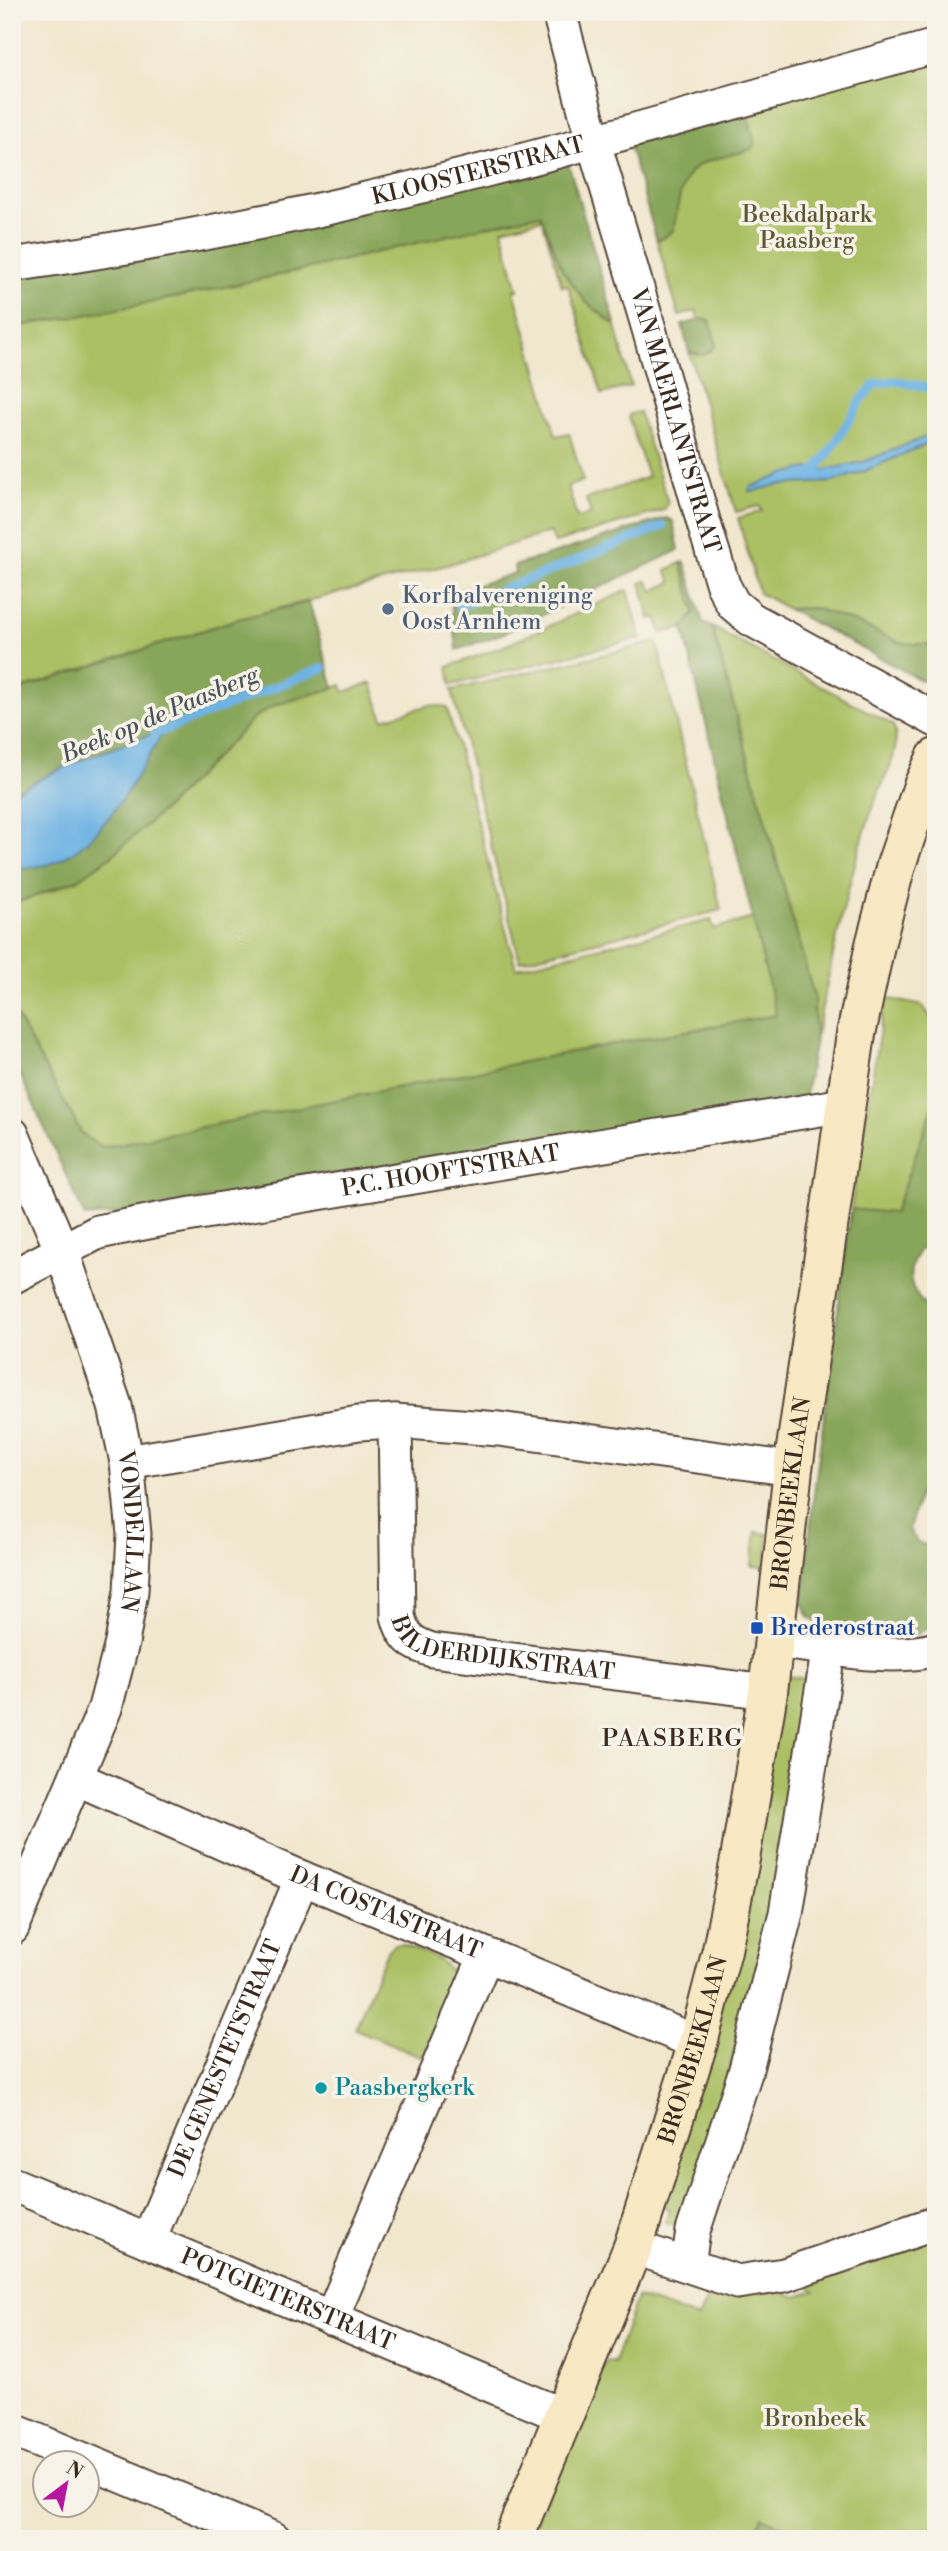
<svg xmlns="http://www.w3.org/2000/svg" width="948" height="2551" font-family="'Libre Bodoni',serif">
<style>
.green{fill:#abc065;stroke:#737542;stroke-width:2}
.forest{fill:#88a65a;stroke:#62683c;stroke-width:2}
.water{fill:#6db3e4;stroke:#546e81;stroke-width:2}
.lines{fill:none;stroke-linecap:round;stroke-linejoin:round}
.stream{stroke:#6db3e4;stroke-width:9}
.street-casing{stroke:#564638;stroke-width:37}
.secondary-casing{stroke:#564638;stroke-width:42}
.street{stroke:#fff;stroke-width:33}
.secondary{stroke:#f8e8c3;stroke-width:38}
.service-dot{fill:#5c6f8a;stroke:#f7f3e8;stroke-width:2.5}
.transit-dot{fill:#1a4fb4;stroke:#f7f3e8;stroke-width:2.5}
.culture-dot{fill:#0f9aa8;stroke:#f7f3e8;stroke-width:2.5}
.labels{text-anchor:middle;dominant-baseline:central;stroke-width:7;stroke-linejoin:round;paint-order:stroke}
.street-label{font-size:23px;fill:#3b2a1e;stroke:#f7f3e8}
.park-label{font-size:23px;fill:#5d5733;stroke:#f7f3e8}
.service-label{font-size:23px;fill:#4e5e75;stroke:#f7f3e8;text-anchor:start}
.transit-label{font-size:23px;fill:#164399;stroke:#f7f3e8;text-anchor:start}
.culture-label{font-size:23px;fill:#0d838f;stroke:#f7f3e8;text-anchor:start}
.water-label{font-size:24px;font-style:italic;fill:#4a5359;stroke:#f7f3e8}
.neighbourhood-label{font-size:24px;letter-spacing:2px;fill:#3b2a1e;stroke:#f7f3e8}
</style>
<rect width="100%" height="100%" fill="#f7f3e8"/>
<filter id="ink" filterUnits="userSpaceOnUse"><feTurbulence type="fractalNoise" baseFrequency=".0143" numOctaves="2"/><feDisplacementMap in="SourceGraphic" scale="14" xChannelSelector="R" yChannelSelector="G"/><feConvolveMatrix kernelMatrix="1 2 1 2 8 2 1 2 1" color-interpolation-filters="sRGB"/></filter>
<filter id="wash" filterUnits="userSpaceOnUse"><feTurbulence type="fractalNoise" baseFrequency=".00686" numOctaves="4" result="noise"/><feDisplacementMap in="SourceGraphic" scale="28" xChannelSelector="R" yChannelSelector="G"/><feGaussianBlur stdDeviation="1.57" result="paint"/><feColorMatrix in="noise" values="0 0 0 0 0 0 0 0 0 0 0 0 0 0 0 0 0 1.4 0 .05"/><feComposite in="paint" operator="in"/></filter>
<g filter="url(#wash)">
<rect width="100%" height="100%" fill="#f1e7ce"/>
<!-- green -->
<g class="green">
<polygon points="936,57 936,667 800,608 788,609 759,593 738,518 762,511 759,506 736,512 689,352 697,355 709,352 696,311 679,316 657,241 666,237 648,164 706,120"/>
<path d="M 540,214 L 542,219 L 563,271 L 586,302 L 616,326 L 631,386 L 602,394 L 568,285 L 562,286 L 542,219 L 502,229 L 518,290 L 514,291 L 556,436 L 569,433 L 583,481 L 568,486 L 577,518 L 591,514 L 586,499 L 648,477 L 629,418 L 630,414 L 639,412 L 668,503 L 664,510 L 555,543 L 550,532 L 447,565 L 238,619 L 12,692 L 12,327 C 190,300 365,254 540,214 Z"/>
<polygon points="681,563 695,612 683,628 661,633 657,617 650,619 641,583 647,581 653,591 672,582 666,570"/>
<polygon points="628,590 641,638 451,685 448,667 509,644"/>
<path d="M 712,627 L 893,725 C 903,750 884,777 875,801 C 847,878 832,960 815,1040 L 814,997 Z"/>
<polygon points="657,642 721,910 520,961 452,690"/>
<polygon points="372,683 383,719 430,705 447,707 516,968 711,920 714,929 753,918 777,1015 597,1047 104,1147 96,1144 82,1134 12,1008 12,904 56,889 110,857 167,807 255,717 275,705 342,685 344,692"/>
<polygon points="885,998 923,1006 936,1026 936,1099 894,1213 888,1214 851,1209"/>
<polygon points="756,1532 768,1534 766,1567 752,1566"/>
<polygon points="785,1676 816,1680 759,1958 686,2228 665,2222 670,2209 662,2206"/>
<path d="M 395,1944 L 401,1944 C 420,1952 447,1957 454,1978 L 423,2057 L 355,2029 L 386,1953 Z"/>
<polygon points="936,2234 936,2539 528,2539 593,2386 607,2361 614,2363 637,2297 698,2318 711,2290 781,2292 796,2297 815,2291 808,2286 809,2280"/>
</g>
<!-- forest -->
<g class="forest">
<path d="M 746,109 L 755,144 L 751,149 C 735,155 718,157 703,163 C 679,173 678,208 673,231 L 657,241 L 628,142 Z"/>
<path d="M 567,159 L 616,326 L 586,302 L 563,271 L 540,214 C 365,254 190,300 12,327 L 12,277 Z"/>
<polygon points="702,319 710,320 716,344 712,350 703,355 689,352 682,325"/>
<polygon points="666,518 673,521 679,550 504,633 457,650 450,594 515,573 514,566"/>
<polygon points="685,562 703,623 712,627 814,997 815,1040 805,1096 117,1214 85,1217 12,1057 12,1008 82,1134 96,1144 104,1147 597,1047 776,1015 683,628 695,612 681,563"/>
<polygon points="309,602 334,688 275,705 255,717 167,807 110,857 77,880 12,904 12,868 29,868 105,821 165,730 71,764 12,793 12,692 238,619"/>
<polygon points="815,608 854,622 901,643 936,645 936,672 927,681 921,680 788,609"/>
<path d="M 936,1099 L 936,1234 C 931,1242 921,1246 917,1254 C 901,1279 917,1301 936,1316 L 936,1438 L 909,1529 L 917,1542 L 936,1549 L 936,1622 L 918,1634 L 876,1633 L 817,1623 L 808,1615 L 803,1603 L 813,1501 L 851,1209 L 894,1213 Z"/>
<polygon points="762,2517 813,2539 753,2539"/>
</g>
<!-- water -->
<g class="water">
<polygon points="936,433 936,440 865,471 833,482 776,485 752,492 749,491 751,487 784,474 807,468 824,470 863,462"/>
<path d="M 165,729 C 138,774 102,846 50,864 C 38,868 25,868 12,868 L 12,793 L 71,764 Z"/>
</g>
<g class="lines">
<!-- stream -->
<g class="stream">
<polyline points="813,474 833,447 862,399 875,384 896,381 936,389"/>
<polyline points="459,607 663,526"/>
<polyline points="155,734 323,668"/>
</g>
</g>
</g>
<g filter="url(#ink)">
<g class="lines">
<defs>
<g id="street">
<path id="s1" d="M 559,12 L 593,140 L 649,329 L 704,524 L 723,585 L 733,604 L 751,619 L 936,720"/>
<path id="s2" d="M 12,265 C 129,248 247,227 362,200 C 555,156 745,98 936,46"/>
<path id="s3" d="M 12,1134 L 62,1251 L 115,1406 L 127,1462 L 134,1534 L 131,1591 L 122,1643 L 105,1708 L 12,1928"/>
<path id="s4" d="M 12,1277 L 98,1232 L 163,1219 L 844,1105"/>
<path id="s5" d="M 395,1421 L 398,1616 C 403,1637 412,1644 432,1650 L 768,1692"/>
<polyline points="127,1462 359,1423 395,1421 499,1429 793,1469"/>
<path d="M 774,1641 C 820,1646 892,1662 936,1649"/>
<path id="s6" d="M 76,1778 L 302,1878 L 698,2043"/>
<path id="s7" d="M 12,2184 L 564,2416"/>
<path id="s8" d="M 148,2241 L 302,1878"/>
<polyline points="633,2247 737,2282 784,2275 936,2223"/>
<polyline points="688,2264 693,2231 745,2073 786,1913 829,1647"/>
<polyline points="331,2319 486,1955"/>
<polyline points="12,2430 274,2539"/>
</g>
<g id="secondary">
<path id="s9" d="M 513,2539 L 633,2247 L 698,2043 L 722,1950 L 740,1859 L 768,1692 L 793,1469 L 856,1034 L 875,945 L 896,865 L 923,786 L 936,758"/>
</g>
</defs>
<!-- street casing -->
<use href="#street" class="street-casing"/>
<!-- secondary casing -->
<use href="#secondary" class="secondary-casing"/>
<!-- street -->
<use href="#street" class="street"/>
<!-- secondary -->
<use href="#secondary" class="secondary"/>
</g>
</g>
<!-- markers -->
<circle class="service-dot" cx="388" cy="609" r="7"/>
<rect class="transit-dot" x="750" y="1621" width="14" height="14" rx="3.5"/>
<circle class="culture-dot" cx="321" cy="2088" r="7"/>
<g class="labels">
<!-- street labels -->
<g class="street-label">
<text stroke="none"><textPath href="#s2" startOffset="476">KLOOSTERSTRAAT</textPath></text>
<text stroke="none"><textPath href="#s1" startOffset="425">VAN MAERLANTSTRAAT</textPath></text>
<text stroke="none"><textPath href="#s4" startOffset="455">P.C. HOOFTSTRAAT</textPath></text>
<text stroke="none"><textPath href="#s9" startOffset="1088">BRONBEEKLAAN</textPath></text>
<text stroke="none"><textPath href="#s3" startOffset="418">VONDELLAAN</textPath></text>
<text stroke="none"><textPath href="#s5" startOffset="313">BILDERDIJKSTRAAT</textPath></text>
<text stroke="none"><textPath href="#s6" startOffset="338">DA COSTASTRAAT</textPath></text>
<text stroke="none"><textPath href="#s9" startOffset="522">BRONBEEKLAAN</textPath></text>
<text stroke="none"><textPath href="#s8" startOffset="198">DE GENESTETSTRAAT</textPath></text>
<text stroke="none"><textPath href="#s7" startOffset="299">POTGIETERSTRAAT</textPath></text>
</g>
<!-- park labels -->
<g class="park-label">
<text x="807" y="215">Beekdalpark<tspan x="807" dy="26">Paasberg</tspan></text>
<text x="815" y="2419">Bronbeek</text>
</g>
<!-- service labels -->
<g class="service-label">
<text x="402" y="596">Korfbalvereniging<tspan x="402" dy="26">Oost Arnhem</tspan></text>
</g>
<!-- transit labels -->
<g class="transit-label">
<text x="771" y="1628">Brederostraat</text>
</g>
<!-- culture labels -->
<g class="culture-label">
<text x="335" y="2088">Paasbergkerk</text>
</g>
<!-- water labels -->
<g class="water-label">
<text transform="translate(160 715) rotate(-23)">Beek op de Paasberg</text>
</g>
<!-- neighbourhood labels -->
<g class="neighbourhood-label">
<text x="673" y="1739">PAASBERG</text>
</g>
</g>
<!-- margin -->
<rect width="948" height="2551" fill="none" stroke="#f7f3e8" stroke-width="42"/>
<!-- north arrow -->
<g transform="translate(66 2484) rotate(32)"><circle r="33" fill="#f7f3e8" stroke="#aca397" stroke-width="2"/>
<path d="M0-5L12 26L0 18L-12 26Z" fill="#b5179e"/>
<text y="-10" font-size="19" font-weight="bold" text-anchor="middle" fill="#3b2a1e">N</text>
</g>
</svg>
